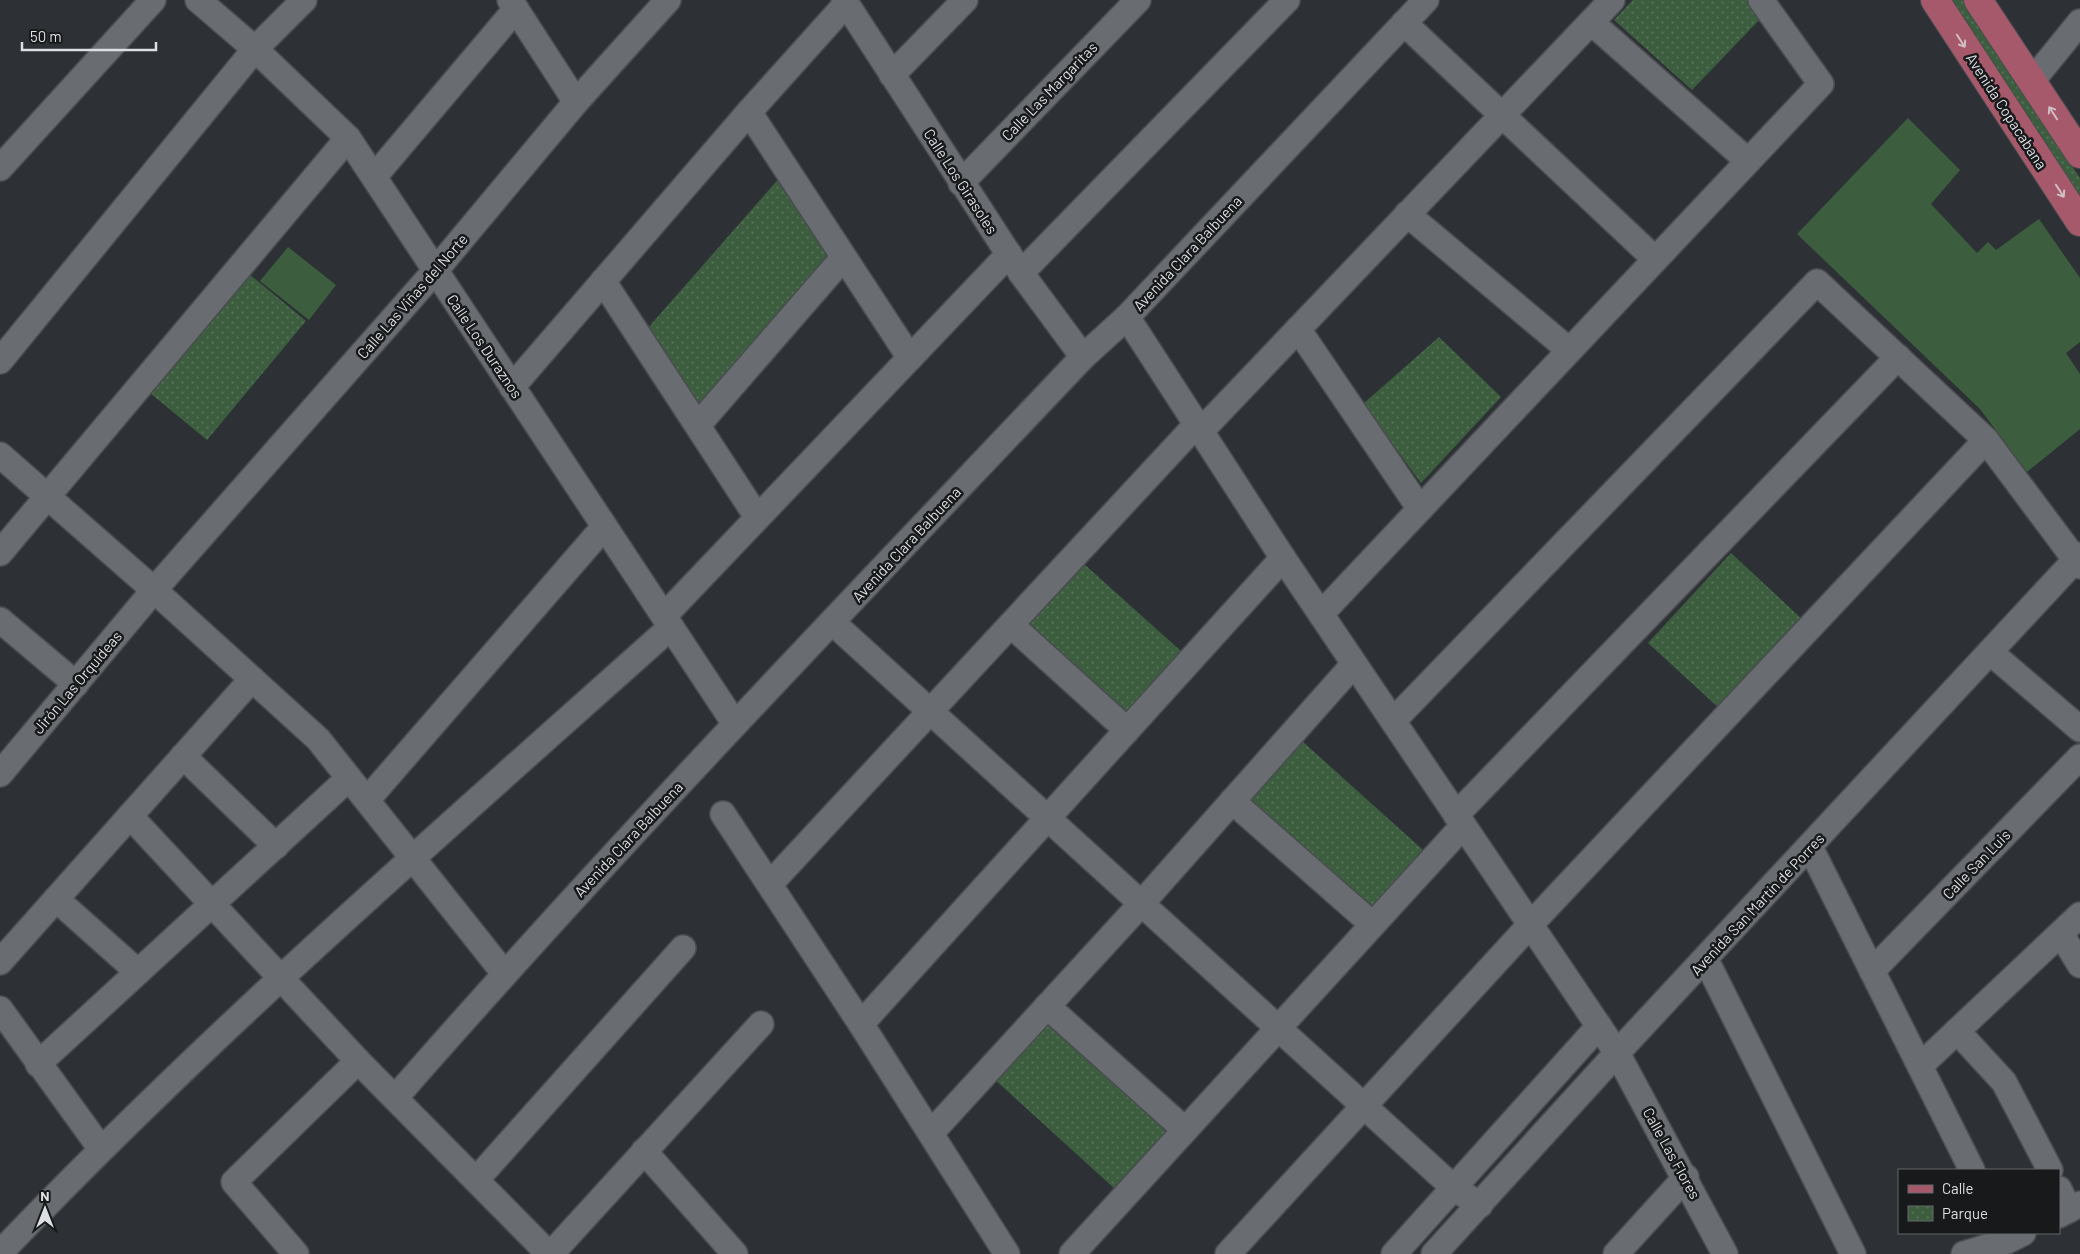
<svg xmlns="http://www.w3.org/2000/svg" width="2080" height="1254" font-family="Barlow,sans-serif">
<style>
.park{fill:url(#park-dots)}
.garden{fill:#3c5e3f}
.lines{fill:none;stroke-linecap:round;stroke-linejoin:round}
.minor-casing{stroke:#4a4c50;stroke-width:28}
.major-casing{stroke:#4a4c50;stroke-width:30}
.minor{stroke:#696d72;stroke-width:25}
.major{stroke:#a7596c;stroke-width:28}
.oneway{stroke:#d0bec4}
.labels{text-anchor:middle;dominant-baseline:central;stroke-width:5;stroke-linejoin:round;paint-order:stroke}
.street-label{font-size:15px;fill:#dddfe2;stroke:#17191b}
</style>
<defs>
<pattern id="park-dots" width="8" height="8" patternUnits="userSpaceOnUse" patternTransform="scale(1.25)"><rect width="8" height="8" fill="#3c5e3f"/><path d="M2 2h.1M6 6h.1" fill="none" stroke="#58755a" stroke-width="1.8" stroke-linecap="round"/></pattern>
</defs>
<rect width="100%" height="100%" fill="#2d3135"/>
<!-- park -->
<g class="park">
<polygon points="1633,0 1748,0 1762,17 1692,90 1614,20"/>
<polygon points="1949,0 1964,0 2080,178 2080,196"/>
<polygon points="782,175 832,253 698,410 647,329"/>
<polygon points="249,274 306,321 207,440 150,393"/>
<polygon points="1439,337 1501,397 1421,483 1363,404"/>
<polygon points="1731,553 1803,620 1720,709 1648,643"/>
<polygon points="1084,564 1182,652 1127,712 1029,624"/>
<polygon points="1302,741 1423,850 1370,908 1249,798"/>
<polygon points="1047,1019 1170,1130 1115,1189 993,1078"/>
</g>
<!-- garden -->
<g class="garden">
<polygon points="1908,118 1960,170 1931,204 1977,253 1988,242 1996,250 2039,219 2080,278 2080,342 2066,353 2080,374 2080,429 2027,472 1980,409 1797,234"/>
<polygon points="288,247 336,285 309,320 260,281"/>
</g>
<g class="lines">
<defs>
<g id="minor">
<polyline points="198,0 255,49 348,138 735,724"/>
<polyline points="510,0 576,102"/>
<polyline points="844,0 1021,273 1083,357"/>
<polyline points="1591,22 1748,161"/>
<polyline points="1404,23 1655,259"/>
<polyline points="892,75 965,0"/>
<polyline points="2032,81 2080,22"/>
<polyline points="749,112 910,358"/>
<polyline points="0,168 153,0"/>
<polyline points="374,177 516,9"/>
<polyline points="961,183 1138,0"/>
<polyline points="1407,214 1569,350"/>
<polyline points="1021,273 1287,0"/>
<polyline points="603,281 757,517"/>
<polyline points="1127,317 1283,558 1617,1053 1725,1254"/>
<polyline points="1298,329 1420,509"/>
<polyline points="0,361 255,49 304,0"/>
<polyline points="512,387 749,112 846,4"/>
<polyline points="698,425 843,258"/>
<polyline points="1201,431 1612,0"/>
<polyline points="0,455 154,590 318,739 504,973"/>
<polyline points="0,553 348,138"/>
<polyline points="1321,614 1821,84 1761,0"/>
<polyline points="664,616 1009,254"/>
<polyline points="0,620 76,684"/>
<polyline points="832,622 1454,1188 1480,1205"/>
<polyline points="1011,625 1127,730"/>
<polyline points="1990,652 2080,729"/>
<polyline points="1393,721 1817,282 1986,440 2080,566"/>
<polyline points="183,756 276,846"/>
<polyline points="0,774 154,590 435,271 576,102 668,0"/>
<polyline points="367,800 604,527"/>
<polyline points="1232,801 1372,924"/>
<polyline points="723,814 861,1024 1007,1254"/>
<polyline points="1456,815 1898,357"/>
<polyline points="130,816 358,1061 549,1254"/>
<polyline points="1810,847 1972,1170"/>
<polyline points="770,884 1196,425"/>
<polyline points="56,899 138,972"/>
<polyline points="2061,934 2080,965"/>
<polyline points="1706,960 1853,1254"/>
<polyline points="0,962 252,679"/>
<polyline points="1872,971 2080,757"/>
<polyline points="1047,1006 1185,1130"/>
<polyline points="0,1009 101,1149"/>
<polyline points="861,1024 1283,558"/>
<polyline points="1957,1031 2004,1082 2050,1170"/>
<polyline points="38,1064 349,778"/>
<polyline points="1920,1066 2080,915"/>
<path d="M 395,1098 C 617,844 851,602 1083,357 L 1127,317 L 1426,0"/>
<polyline points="931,1133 1141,904 1354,664"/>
<polyline points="644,1151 735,1254"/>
<polyline points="476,1180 683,948"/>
<polyline points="2059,1189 2069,1210"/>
<polyline points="2059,1215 2080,1204"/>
<path d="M 0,1253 C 211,1032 443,831 671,627"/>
<polyline points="296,1254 234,1182 358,1061"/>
<polyline points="551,1254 761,1024"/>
<polyline points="1072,1254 1463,826"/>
<polyline points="1228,1254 1530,925 1986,440"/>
<polyline points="1394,1254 1599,1026"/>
<polyline points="1434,1254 1617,1053 2080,555"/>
<polyline points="1616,1254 1686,1177"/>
<polyline points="1964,1254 2007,1241 2023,1233"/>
</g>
<g id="major">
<polyline points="1935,0 2080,222"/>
<polyline points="1978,0 2080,154"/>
</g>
</defs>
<!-- minor casing -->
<use href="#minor" class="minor-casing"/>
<!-- major casing -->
<use href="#major" class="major-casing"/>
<!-- minor -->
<use href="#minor" class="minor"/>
<!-- major -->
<use href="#major" class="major"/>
</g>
<!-- one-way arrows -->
<defs><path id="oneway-shaft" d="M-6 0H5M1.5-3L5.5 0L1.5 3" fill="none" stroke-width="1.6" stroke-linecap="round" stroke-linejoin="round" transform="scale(1.25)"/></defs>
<g class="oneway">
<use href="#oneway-shaft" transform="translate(1961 41) rotate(57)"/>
<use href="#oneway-shaft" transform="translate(2053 113) rotate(-123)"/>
<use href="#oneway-shaft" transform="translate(2060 191) rotate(57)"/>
</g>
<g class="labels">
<!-- street labels -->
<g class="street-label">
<text transform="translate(1049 91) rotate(-46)">Calle Las Margaritas</text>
<text transform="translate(2007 111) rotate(57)">Avenida Copacabana</text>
<text transform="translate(961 181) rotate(57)">Calle Los Girasoles</text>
<text transform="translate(1187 253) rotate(-47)">Avenida Clara Balbuena</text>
<text transform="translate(412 296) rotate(-49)">Calle Las Viñas del Norte</text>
<text transform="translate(485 346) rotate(56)">Calle Los Duraznos</text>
<text transform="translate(906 544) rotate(-47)">Avenida Clara Balbuena</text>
<text transform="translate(77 682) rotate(-50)">Jirón Las Orquídeas</text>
<text transform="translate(628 839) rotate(-47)">Avenida Clara Balbuena</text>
<text transform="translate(1976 864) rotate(-46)">Calle San Luis</text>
<text transform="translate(1757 904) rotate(-47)">Avenida San Martín de Porres</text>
<text transform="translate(1672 1153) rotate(61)">Calle Las Flores</text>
</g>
</g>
<!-- legend -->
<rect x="1898" y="1169" width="162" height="65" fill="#17191b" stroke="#66686b"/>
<rect x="1908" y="1185" width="25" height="8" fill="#a7596c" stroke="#66686b"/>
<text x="1942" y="1194" font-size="15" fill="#dddfe2">Calle</text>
<rect x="1908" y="1206" width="25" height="15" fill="url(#park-dots)" stroke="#66686b"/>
<text x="1942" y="1219" font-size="15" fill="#dddfe2">Parque</text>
<!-- north arrow -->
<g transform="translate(45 1209)" stroke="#17191b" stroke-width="4" paint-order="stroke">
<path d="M0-4L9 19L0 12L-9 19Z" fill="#dddfe2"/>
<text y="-8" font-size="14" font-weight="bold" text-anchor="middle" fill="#dddfe2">N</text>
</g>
<!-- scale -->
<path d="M22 42v8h134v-8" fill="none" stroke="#dddfe2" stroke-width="2.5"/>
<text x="30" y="42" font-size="15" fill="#dddfe2" stroke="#17191b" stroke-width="4" paint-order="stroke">50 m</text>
</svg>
